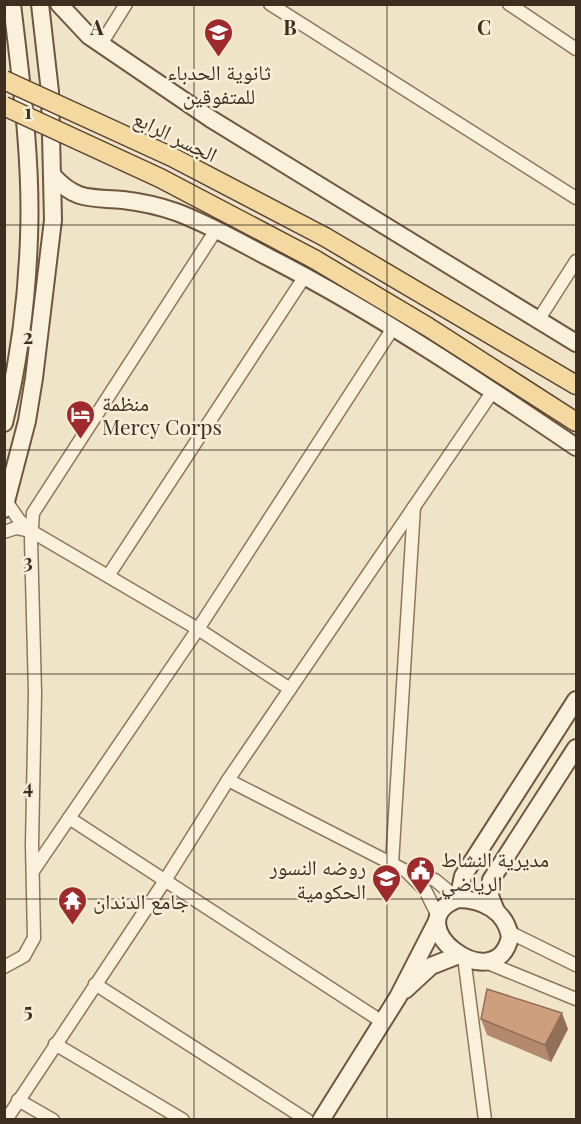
<svg xmlns="http://www.w3.org/2000/svg" width="581" height="1124" font-family="'Playfair Display','Noto Naskh Arabic',serif">
<style>
.lines{fill:none;stroke-linecap:round;stroke-linejoin:round}
.street-casing{stroke:#8d765c;stroke-width:15}
.secondary-casing{stroke:#6f573f;stroke-width:20}
.primary-casing{stroke:#5b4430;stroke-width:21}
.street{stroke:#faf1dc;stroke-width:12}
.secondary{stroke:#faf1dc;stroke-width:16}
.primary{stroke:#f3d9a0;stroke-width:18}
.primary-bridge-casing{stroke:#5b4430;stroke-width:21;stroke-linecap:butt}
.primary-bridge{stroke:#f3d9a0;stroke-width:18}
.wall{fill:#b2896c}
.shaded-wall{fill:#916f58}
.building{fill:#cf9f7d;stroke:#916f58;stroke-width:1.5}
.grid{fill:none;stroke:#3d2e20;stroke-width:1.5;stroke-opacity:0.55}
.labels{text-anchor:middle;dominant-baseline:central;stroke-width:5;stroke-linejoin:round;paint-order:stroke}
.poi-label{font-size:21px;fill:#3d2e20;stroke:#f7eed8;text-anchor:start}
.street-label{font-size:21px;fill:#3d2e20;stroke:#f7eed8}
.grid-label{font-size:20px;text-anchor:middle;font-weight:bold;fill:#3d2e20;stroke:#f7eed8;stroke-width:5;stroke-linejoin:round;paint-order:stroke}
</style>
<rect width="100%" height="100%" fill="#f0e4c8"/>
<g class="lines">
<defs>
<g id="street">
<polyline points="270,4 576,198"/>
<polyline points="509,4 576,49"/>
<polyline points="101,44 126,4"/>
<polyline points="539,319 576,261"/>
<polyline points="6,501 19,520 31,531 198,629 290,689"/>
<polyline points="4,532 16,528 30,531"/>
<polyline points="108,576 305,276"/>
<polyline points="228,780 406,871 435,880 458,899"/>
<polyline points="69,818 381,1021"/>
<polyline points="392,864 414,507"/>
<polyline points="33,871 198,629 393,328"/>
<polyline points="407,872 425,890 438,916"/>
<polyline points="509,932 576,965"/>
<polyline points="464,957 485,1120"/>
<polyline points="483,961 576,999"/>
<polyline points="4,967 24,956 34,938 32,845 35,693 31,540 33,513 216,230"/>
<polyline points="95,984 307,1120"/>
<polyline points="55,1044 183,1120"/>
<polyline points="18,1100 53,1120"/>
<polyline points="6,1120 164,882 228,780 493,391"/>
</g>
<g id="secondary">
<polyline points="59,4 89,36 211,119 576,343"/>
<path d="M 53,176 C 77,202 91,197 123,200 C 140,202 159,206 176,212 C 209,224 239,242 270,258 C 377,313 477,380 576,447"/>
<path d="M 4,423 C 19,362 27,299 29,237 C 32,160 21,81 12,4"/>
<polyline points="4,509 27,421 34,378 53,220 50,92 40,4"/>
<polyline points="458,899 463,876 576,700"/>
<path d="M 458,899 C 482,899 506,911 510,937 C 496,1001 394,923 458,899 Z"/>
<polyline points="496,911 490,896 491,880 576,748"/>
<polyline points="405,990 431,966 459,955"/>
<polyline points="321,1120 398,997 437,921"/>
</g>
<g id="primary">
<polyline points="325,237 576,385"/>
<polyline points="314,259 428,327 576,422"/>
</g>
</defs>
<!-- street casing -->
<use href="#street" class="street-casing"/>
<!-- secondary casing -->
<use href="#secondary" class="secondary-casing"/>
<!-- primary casing -->
<use href="#primary" class="primary-casing"/>
<!-- street -->
<use href="#street" class="street"/>
<!-- secondary -->
<use href="#secondary" class="secondary"/>
<!-- primary -->
<use href="#primary" class="primary"/>
<defs>
<g id="primary-bridge">
<polyline points="4,80 172,157 325,237"/>
<polyline points="4,106 160,178 314,259"/>
</g>
</defs>
<!-- primary-bridge casing -->
<use href="#primary-bridge" class="primary-bridge-casing"/>
<!-- primary-bridge -->
<use href="#primary-bridge" class="primary-bridge"/>
</g>
<!-- wall -->
<polygon class="wall" points="481,1019 568,1029 551,1062 487,1035"/>
<!-- shaded-wall -->
<polygon class="shaded-wall" points="562,1013 568,1029 551,1062 545,1045"/>
<!-- building -->
<polygon class="building" points="487,989 562,1013 545,1045 481,1019"/>
<!-- grid -->
<path class="grid" d="M 194,4 L 194,1120M 387,4 L 387,1120M 4,225 L 576,225M 4,450 L 576,450M 4,674 L 576,674M 4,899 L 576,899"/>
<!-- icons -->
<defs>
<symbol id="school-pin" viewBox="-11 -11 22 30"><path d="M0 17L-7.5 6A9.5 9.5 0 1 1 7.5 6Z" fill="#9e2a2b" stroke="#f7eed8"/><path d="M0-5L7-2L0 1L-7-2ZM-4 1L0 2.5L4 1V4Q0 6-4 4Z" fill="#fff"/></symbol>
<symbol id="hotel-pin" viewBox="-11 -11 22 30"><path d="M0 17L-7.5 6A9.5 9.5 0 1 1 7.5 6Z" fill="#9e2a2b" stroke="#f7eed8"/><path d="M-6-4.5h1.5V1H6V5H4.5V3h-9V5H-6ZM-4 0a1.8 1.8 0 1 1 3.6 0ZM.5 0V-2.5h3Q6-2.5 6 0Z" fill="#fff"/></symbol>
<symbol id="civic-pin" viewBox="-11 -11 22 30"><path d="M0 17L-7.5 6A9.5 9.5 0 1 1 7.5 6Z" fill="#9e2a2b" stroke="#f7eed8"/><path d="M-.6-6.5H3V-4.5H.6V-3L4-1V1h2V6H-6V1h2V-1L-.6-3ZM-1.2 2.5V6h2.4V2.5Z" fill="#fff"/></symbol>
<symbol id="temple-pin" viewBox="-11 -11 22 30"><path d="M0 17L-7.5 6A9.5 9.5 0 1 1 7.5 6Z" fill="#9e2a2b" stroke="#f7eed8"/><path d="M0-6L5-2H3V0L6.5 2.5H4V6H1.5V3h-3V6H-4V2.5H-6.5L-3 0V-2H-5Z" fill="#fff"/></symbol>
</defs>
<g fill-rule="evenodd">
<use href="#school-pin" x="202" y="16" width="33" height="45"/>
<use href="#hotel-pin" x="64" y="398" width="33" height="45"/>
<use href="#civic-pin" x="404" y="854" width="33" height="45"/>
<use href="#school-pin" x="370" y="862" width="33" height="45"/>
<use href="#temple-pin" x="56" y="884" width="33" height="45"/>
</g>
<g class="labels">
<!-- poi labels -->
<g class="poi-label">
<text x="219" y="71" text-anchor="middle">ثانوية الحدباء<tspan x="219" dy="24">للمتفوقين</tspan></text>
<text x="102" y="402">منظمة<tspan x="102" dy="24">Mercy Corps</tspan></text>
<text x="441" y="858">مديرية النشاط<tspan x="441" dy="24">الرياضي</tspan></text>
<text x="366" y="866" text-anchor="end">روضه النسور<tspan x="366" dy="24">الحكومية</tspan></text>
<text x="93" y="900">جامع الدندان</text>
</g>
<!-- street labels -->
<g class="street-label">
<text transform="translate(176 135) rotate(26)">الجسر الرابع</text>
</g>
</g>
<g class="grid-label">
<text x="97" y="35">A</text>
<text x="290" y="35">B</text>
<text x="484" y="35">C</text>
<text x="28" y="119">1</text>
<text x="28" y="344">2</text>
<text x="28" y="569">3</text>
<text x="28" y="794">4</text>
<text x="28" y="1018">5</text>
</g>
<!-- border -->
<rect width="581" height="1124" fill="none" stroke="#3d2e20" stroke-width="12"/>
</svg>
